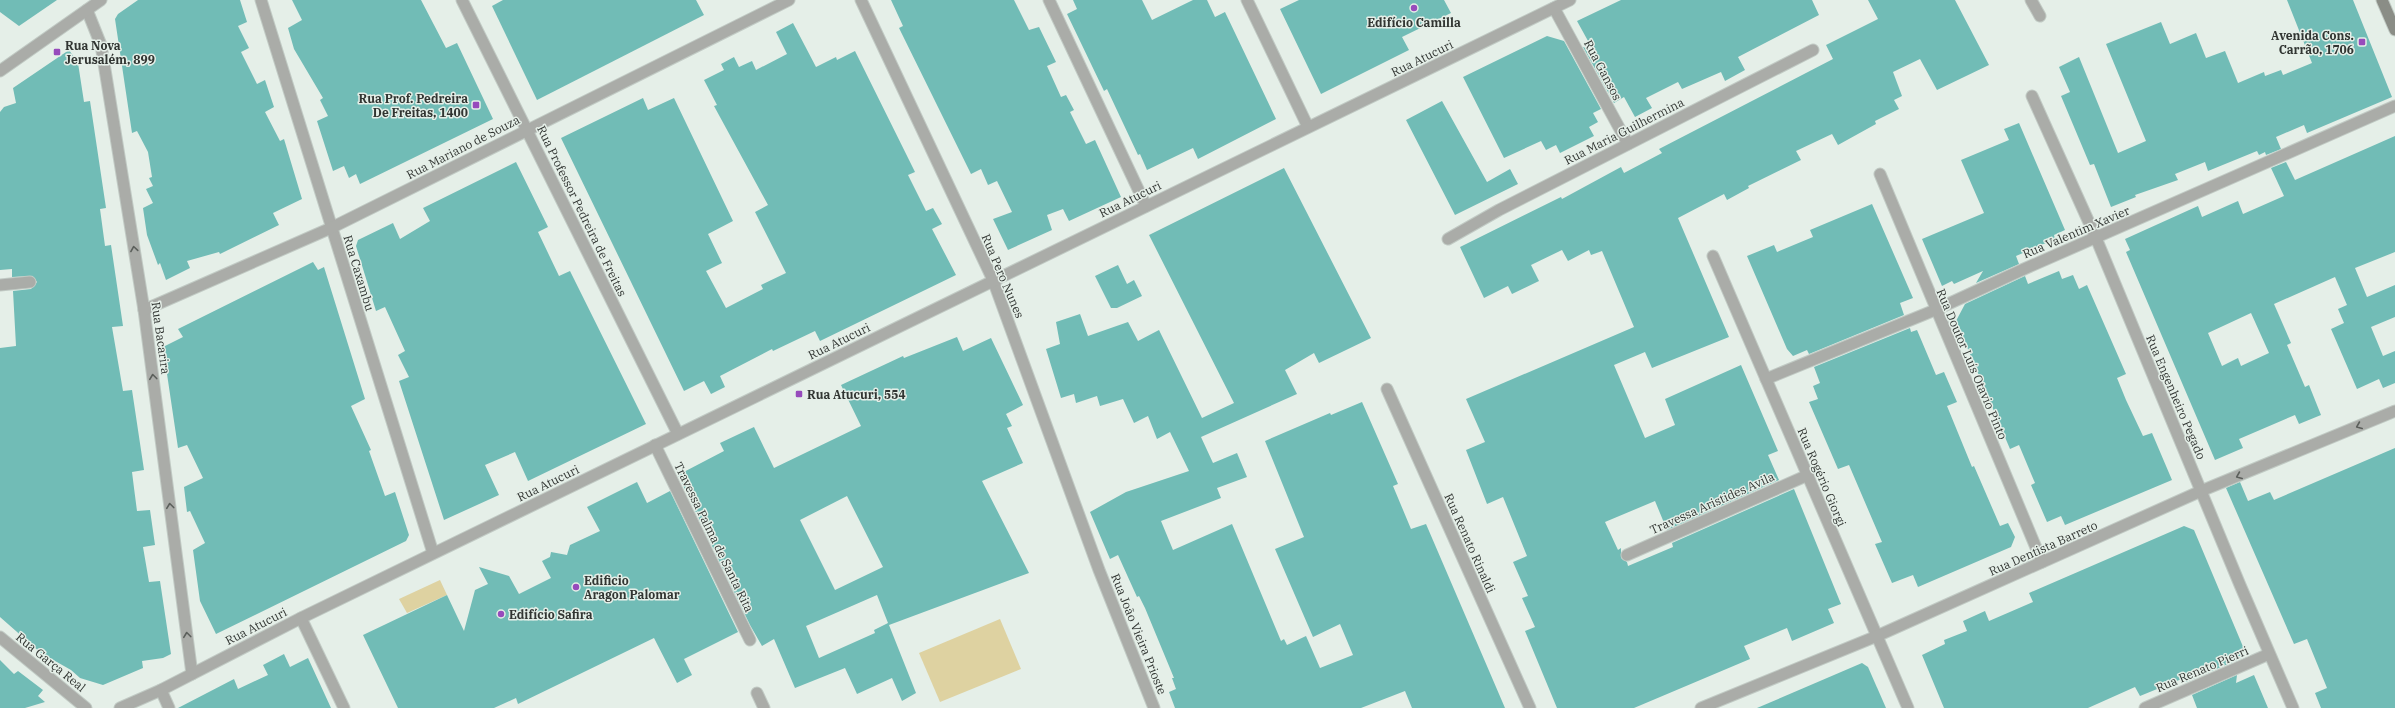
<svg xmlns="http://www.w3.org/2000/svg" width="2395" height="708" font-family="'IBM Plex Serif',serif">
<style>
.green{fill:#ded2a1}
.building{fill:#71bcb6;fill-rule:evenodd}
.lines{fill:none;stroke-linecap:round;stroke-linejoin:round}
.minor-casing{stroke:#c1cac4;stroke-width:13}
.tertiary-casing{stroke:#c1cac4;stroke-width:13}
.secondary-casing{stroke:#c1cac4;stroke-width:13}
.minor{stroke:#aaaca8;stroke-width:11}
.tertiary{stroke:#aaaca8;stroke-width:11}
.secondary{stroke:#8a8d86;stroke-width:11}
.oneway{stroke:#5b5f5b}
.poi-dot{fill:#974bbc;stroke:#e5efe8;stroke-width:1.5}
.labels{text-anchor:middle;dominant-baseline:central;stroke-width:3;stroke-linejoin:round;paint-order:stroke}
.poi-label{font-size:12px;font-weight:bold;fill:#313532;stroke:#e5efe8;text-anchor:start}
.street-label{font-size:12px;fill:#313532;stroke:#e5efe8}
</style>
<rect width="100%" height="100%" fill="#e5efe8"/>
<!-- green -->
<g class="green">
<polygon points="440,580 447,595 407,613 399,599"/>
<polygon points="1000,619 1021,669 940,702 919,653"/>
</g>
<!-- building -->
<g class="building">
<polygon points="0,0 57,0 19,26 0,12"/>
<polygon points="138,0 240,0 247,22 238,26 249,48 241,52 257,84 265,80 274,107 265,112 280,141 284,139 302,199 273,213 279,225 220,254 219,252 187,261 190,268 166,280 160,263 158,265 147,235 143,208 153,203 146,189 153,186 149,178 152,177 148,152 137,131 132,133 115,19 118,14"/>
<polygon points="292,0 421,0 446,48 457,43 493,119 360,184 356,174 349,178 344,166 333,171 317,121 328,116 320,100 323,98 294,49 288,28 302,20"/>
<polygon points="503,0 696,0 704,15 537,100 492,6"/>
<polygon points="891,0 1014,0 1029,30 1039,27 1056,62 1047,66 1061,97 1066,95 1074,110 1070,112 1086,144 1095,140 1121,197 1069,221 1063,209 1047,215 1052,230 1008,250 993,219 1012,212 997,181 988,185 981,169 971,174 899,28 903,26"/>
<polygon points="1073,0 1142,0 1152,20 1193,0 1207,0 1215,17 1225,12 1276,119 1198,159 1193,148 1147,170 1140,154 1138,155 1107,89 1104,91 1067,14 1077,9"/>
<polygon points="1299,0 1444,0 1451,13 1402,37 1409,50 1321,94 1280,9"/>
<polygon points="1621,0 1812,0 1819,15 1738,57 1745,70 1725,81 1721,72 1682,89 1678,82 1646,98 1652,108 1635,117 1624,97 1614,103 1583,47 1593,50 1577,21"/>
<polygon points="1868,0 1955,0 1989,65 1937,90 1920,59 1893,72 1902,96 1894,100 1899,109 1875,121 1876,124 1838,145 1832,134 1796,151 1801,160 1748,186 1749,188 1727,200 1724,194 1678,218 1729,337 1652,368 1645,352 1614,365 1645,438 1675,425 1665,399 1741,365 1778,451 1768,455 1779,480 1667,530 1655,501 1605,522 1618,550 1621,548 1621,558 1627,562 1628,566 1673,547 1672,543 1794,489 1841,604 1828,609 1834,623 1792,641 1787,628 1744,646 1750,659 1634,708 1557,708 1525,631 1535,627 1522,598 1528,596 1513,562 1527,556 1503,497 1487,504 1466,450 1485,442 1466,399 1634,327 1602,251 1591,255 1589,250 1568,261 1562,250 1531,265 1539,281 1512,294 1508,286 1484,298 1460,247 1561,197 1562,199 1621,167 1624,173 1662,153 1659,149 1833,59 1826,45 1878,19"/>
<polygon points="2287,0 2353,0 2392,97 2307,133 2304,125 2276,137 2281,149 2266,155 2265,152 2259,155 2257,151 2208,171 2205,162 2175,174 2178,180 2135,195 2136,197 2111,207 2094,164 2090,165 2061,96 2070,92 2059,67 2079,57 2118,153 2146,141 2106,44 2161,22 2170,44 2196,33 2206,58 2225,51 2238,83 2264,72 2265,76 2281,70 2283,75 2312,63"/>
<polygon points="793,23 816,67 836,57 837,60 855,51 915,172 908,175 926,211 933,208 942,224 932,229 956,275 820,341 815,331 773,351 772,349 720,376 725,387 711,394 704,381 684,391 561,138 643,98 648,110 674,98 733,221 708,234 722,263 706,271 726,308 763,289 761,285 786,273 755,212 768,205 714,106 717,105 704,80 724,70 721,64 734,57 739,67 752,61 756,70 787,54 776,32"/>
<polygon points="1547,36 1564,41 1601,109 1593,113 1598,122 1589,127 1594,136 1560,153 1556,145 1546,150 1541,141 1504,158 1463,77"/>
<polygon points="69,50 78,63 84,102 90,101 106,208 100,209 105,246 111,245 123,326 112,327 123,391 132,390 144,470 132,472 134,488 137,511 150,510 155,545 143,547 149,582 160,581 171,654 163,658 142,661 143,668 103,685 80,678 71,670 41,653 0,617 0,348 16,346 13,291 31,289 37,282 32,276 12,277 12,269 0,270 0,112 4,107 16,103 13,88"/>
<polygon points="1442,101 1487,182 1510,169 1518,184 1455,215 1406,120"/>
<polygon points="2019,123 2065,230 2054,235 2055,239 2016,256 2019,264 1976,283 1983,271 1954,284 1952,281 1942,286 1922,239 1984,213 1961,160 2009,140 2004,129"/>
<path d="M 2395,136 L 2395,252 L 2355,268 L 2367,297 L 2395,285 L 2395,317 L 2371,327 L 2383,356 L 2395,351 L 2395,383 L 2383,388 L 2379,379 L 2357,389 L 2331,329 L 2344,323 L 2338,309 L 2347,305 L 2335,277 L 2274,304 L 2291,343 L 2287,345 L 2305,387 L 2309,385 L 2321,415 L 2299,424 L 2295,415 L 2239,439 L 2243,448 L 2215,460 L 2126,252 L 2130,250 L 2125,239 L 2198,206 L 2202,217 L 2238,201 L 2243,214 L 2284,196 L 2271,168 L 2286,162 L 2295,180 ZM 2251,313 L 2269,353 L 2241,366 L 2238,358 L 2222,366 L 2208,333 Z"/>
<polygon points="516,162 548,227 538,232 559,276 570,271 646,424 528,481 515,452 485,465 499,495 444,520 399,381 409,377 398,355 405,351 385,307 376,311 356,246 358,240 393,223 400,239 430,221 423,208"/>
<polygon points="1284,168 1371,338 1319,363 1314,353 1285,370 1297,394 1201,437 1213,463 1237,453 1247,477 1217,488 1221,498 1161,521 1173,550 1232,524 1281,641 1284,639 1287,645 1306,636 1320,668 1353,655 1340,624 1313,637 1275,549 1304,537 1265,441 1330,413 1331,415 1362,402 1398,484 1393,486 1411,529 1426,524 1505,708 1412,708 1405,691 1361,708 1175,708 1169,692 1176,689 1172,678 1174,678 1145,608 1139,596 1137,597 1118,555 1110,559 1090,512 1126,492 1189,471 1170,432 1157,439 1148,416 1134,423 1123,399 1100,406 1097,396 1076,403 1074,394 1061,398 1046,349 1060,344 1056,322 1080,314 1088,336 1128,322 1138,341 1159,330 1202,418 1234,403 1149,235"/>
<polygon points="1872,204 1913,298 1900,303 1904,315 1809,354 1807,350 1793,356 1787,349 1747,256 1774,245 1777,252 1813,237 1810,230"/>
<polygon points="313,262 318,270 324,267 365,399 351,406 371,450 369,451 385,496 395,492 409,535 406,541 216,634 200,601 193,550 205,543 190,511 187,512 184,487 203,478 187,445 178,448 163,347 183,337 178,329"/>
<polygon points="1118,265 1127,284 1134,280 1142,296 1117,308 1111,308 1095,276"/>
<polygon points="2059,271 2062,279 2073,275 2079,289 2087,285 2126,374 2117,378 2126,400 2143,436 2152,433 2172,480 2065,525 2061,516 2047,522 2031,485 2035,483 2019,445 2010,449 1956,321 1965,304 2025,276 2028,284"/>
<polygon points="1910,328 1911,332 1917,330 1936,375 1944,372 1957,402 1947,406 1972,467 1974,466 2000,526 2008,523 2015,537 2011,547 1918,587 1913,575 1892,583 1875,544 1882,542 1849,465 1838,469 1809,402 1818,399 1813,386 1820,383 1814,367"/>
<path d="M 957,337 L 963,351 L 991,338 L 1023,405 L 1006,414 L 1012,426 L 1007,428 L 1023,463 L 982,481 L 1029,573 L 889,625 L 916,693 L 902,701 L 892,678 L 857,694 L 845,668 L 795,688 L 774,639 L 762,646 L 750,625 L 678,475 L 724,451 L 720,443 L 754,427 L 774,468 L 861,426 L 841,385 L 903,356 L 904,358 ZM 847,496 L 883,567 L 835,590 L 800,520 ZM 877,595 L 888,623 L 874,630 L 875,633 L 819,658 L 806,626 Z"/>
<polygon points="2395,448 2395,708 2321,708 2315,693 2327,688 2307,639 2294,644 2226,488 2240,482 2248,501 2270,492 2274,500"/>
<polygon points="637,482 647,503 670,491 738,632 684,659 692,675 677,683 654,638 518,704 516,698 494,708 398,708 363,635 447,595 464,631 475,590 488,584 479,567 509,576 519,594 551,578 542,561 550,557 551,552 567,555 570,545 600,531 587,507"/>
<polygon points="2184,526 2194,530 2244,649 2242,658 2186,682 2184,678 2140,696 2135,687 2088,708 1944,708 1922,655 1945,644 1944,640 1967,631 1963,621 1985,611 1989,621 2033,602 2029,593"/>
<polygon points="284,654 290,667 308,658 331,708 178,708 234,679 238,689 268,675 263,665"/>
<polygon points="0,660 14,674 18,671 43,690 38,696 45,702 25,708 0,708"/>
<polygon points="1862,663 1868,667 1886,708 1757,708"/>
<polygon points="2237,675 2236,683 2254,675 2268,708 2197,708 2192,695"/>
</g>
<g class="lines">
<defs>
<g id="minor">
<polyline points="261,0 433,553"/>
<polyline points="462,0 678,434"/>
<polyline points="861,0 993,280 1099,570 1154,708"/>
<polyline points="1049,0 1146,206"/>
<polyline points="1247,0 1308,127"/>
<polyline points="2031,0 2040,16"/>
<polyline points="1554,8 1628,144"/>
<polyline points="87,10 101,45 144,310 192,674"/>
<polyline points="2032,96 2096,238 2240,585 2293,708"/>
<polyline points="1880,174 2042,562"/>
<polyline points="1448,239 1499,210 1813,50"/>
<polyline points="1713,256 1908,708"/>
<polyline points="0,285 30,282"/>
<polyline points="144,310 331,228 789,0"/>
<polyline points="1766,379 1935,310 2024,269 2395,106"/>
<polyline points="1387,389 1530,708"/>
<polyline points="655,445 750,640"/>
<polyline points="1627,555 1808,475"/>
<polyline points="301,618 344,708"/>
<polyline points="0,637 86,708"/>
<polyline points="161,690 169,708"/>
<polyline points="757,693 764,708"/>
<polyline points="120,708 161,690 301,618 1570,0"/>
<polyline points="1701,708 1877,636 2201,491 2395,411"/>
<polyline points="2145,708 2269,654"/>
</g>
<polyline id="tertiary" points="0,71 101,0"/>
<polyline id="secondary" points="2382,0 2395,30"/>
</defs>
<!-- minor casing -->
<use href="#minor" class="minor-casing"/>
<!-- tertiary casing -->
<use href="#tertiary" class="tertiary-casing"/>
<!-- secondary casing -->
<use href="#secondary" class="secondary-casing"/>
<!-- minor -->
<use href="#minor" class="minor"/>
<!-- tertiary -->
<use href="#tertiary" class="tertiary"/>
<!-- secondary -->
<use href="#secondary" class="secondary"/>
</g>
<!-- one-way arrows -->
<defs><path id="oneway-chevron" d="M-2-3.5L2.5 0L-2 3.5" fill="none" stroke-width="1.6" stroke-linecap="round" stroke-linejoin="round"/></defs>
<g class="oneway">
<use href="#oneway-chevron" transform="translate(134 249) rotate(-99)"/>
<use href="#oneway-chevron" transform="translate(153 377) rotate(-97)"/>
<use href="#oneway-chevron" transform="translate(2359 426) rotate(157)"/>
<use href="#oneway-chevron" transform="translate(2239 476) rotate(157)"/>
<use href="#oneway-chevron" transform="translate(170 506) rotate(-97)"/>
<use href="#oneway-chevron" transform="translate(187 635) rotate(-97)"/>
</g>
<!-- markers -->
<g class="poi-dot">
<circle cx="1414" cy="8" r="4"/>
<rect x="2358" y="38" width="8" height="8" rx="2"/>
<rect x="53" y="48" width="8" height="8" rx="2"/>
<rect x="472" y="101" width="8" height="8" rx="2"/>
<rect x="795" y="390" width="8" height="8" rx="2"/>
<circle cx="576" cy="587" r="4"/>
<circle cx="501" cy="614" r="4"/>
</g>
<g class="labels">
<!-- poi labels -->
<g class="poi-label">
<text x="1414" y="22" text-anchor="middle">Edifício Camilla</text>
<text x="2354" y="35" text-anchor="end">Avenida Cons.<tspan x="2354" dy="14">Carrão, 1706</tspan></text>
<text x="65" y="45">Rua Nova<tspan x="65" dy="14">Jerusalém, 899</tspan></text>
<text x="468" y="98" text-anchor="end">Rua Prof. Pedreira<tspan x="468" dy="14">De Freitas, 1400</tspan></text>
<text x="807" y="394">Rua Atucuri, 554</text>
<text x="584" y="580">Edificio<tspan x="584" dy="14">Aragon Palomar</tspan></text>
<text x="509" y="614">Edifício Safira</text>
</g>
<!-- street labels -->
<g class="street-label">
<text transform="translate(1422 58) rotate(-26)">Rua Atucuri</text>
<text transform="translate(1603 70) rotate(62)">Rua Gansos</text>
<text transform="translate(1624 131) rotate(-27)">Rua Maria Guilhermina</text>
<text transform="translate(463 147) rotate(-27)">Rua Mariano de Souza</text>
<text transform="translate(1130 199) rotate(-26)">Rua Atucuri</text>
<text transform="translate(582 211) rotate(64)">Rua Professor Pedreira de Freitas</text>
<text transform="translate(2076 232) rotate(-23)">Rua Valentim Xavier</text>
<text transform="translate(359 273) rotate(73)">Rua Caxambu</text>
<text transform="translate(1003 276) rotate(67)">Rua Pero Nunes</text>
<text transform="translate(161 338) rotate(82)">Rua Bacarira</text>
<text transform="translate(839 341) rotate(-26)">Rua Atucuri</text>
<text transform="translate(1972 364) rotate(67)">Rua Doutor Luís Otavio Pinto</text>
<text transform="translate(2176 397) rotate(67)">Rua Engenheiro Pegado</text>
<text transform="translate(1822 477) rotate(67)">Rua Rogério Giorgi</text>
<text transform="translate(548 483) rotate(-26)">Rua Atucuri</text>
<text transform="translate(1712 503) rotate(-24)">Travessa Aristides Avila</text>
<text transform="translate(714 537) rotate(64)">Travessa Palma de Santa Rita</text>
<text transform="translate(1470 543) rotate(66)">Rua Renato Rinaldi</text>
<text transform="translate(2043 548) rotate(-24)">Rua Dentista Barreto</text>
<text transform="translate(256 626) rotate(-27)">Rua Atucuri</text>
<text transform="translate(1139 634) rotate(68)">Rua João Vieira Prioste</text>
<text transform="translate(51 662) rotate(39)">Rua Garça Real</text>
<text transform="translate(2202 669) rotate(-23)">Rua Renato Pierri</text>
</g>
</g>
</svg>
